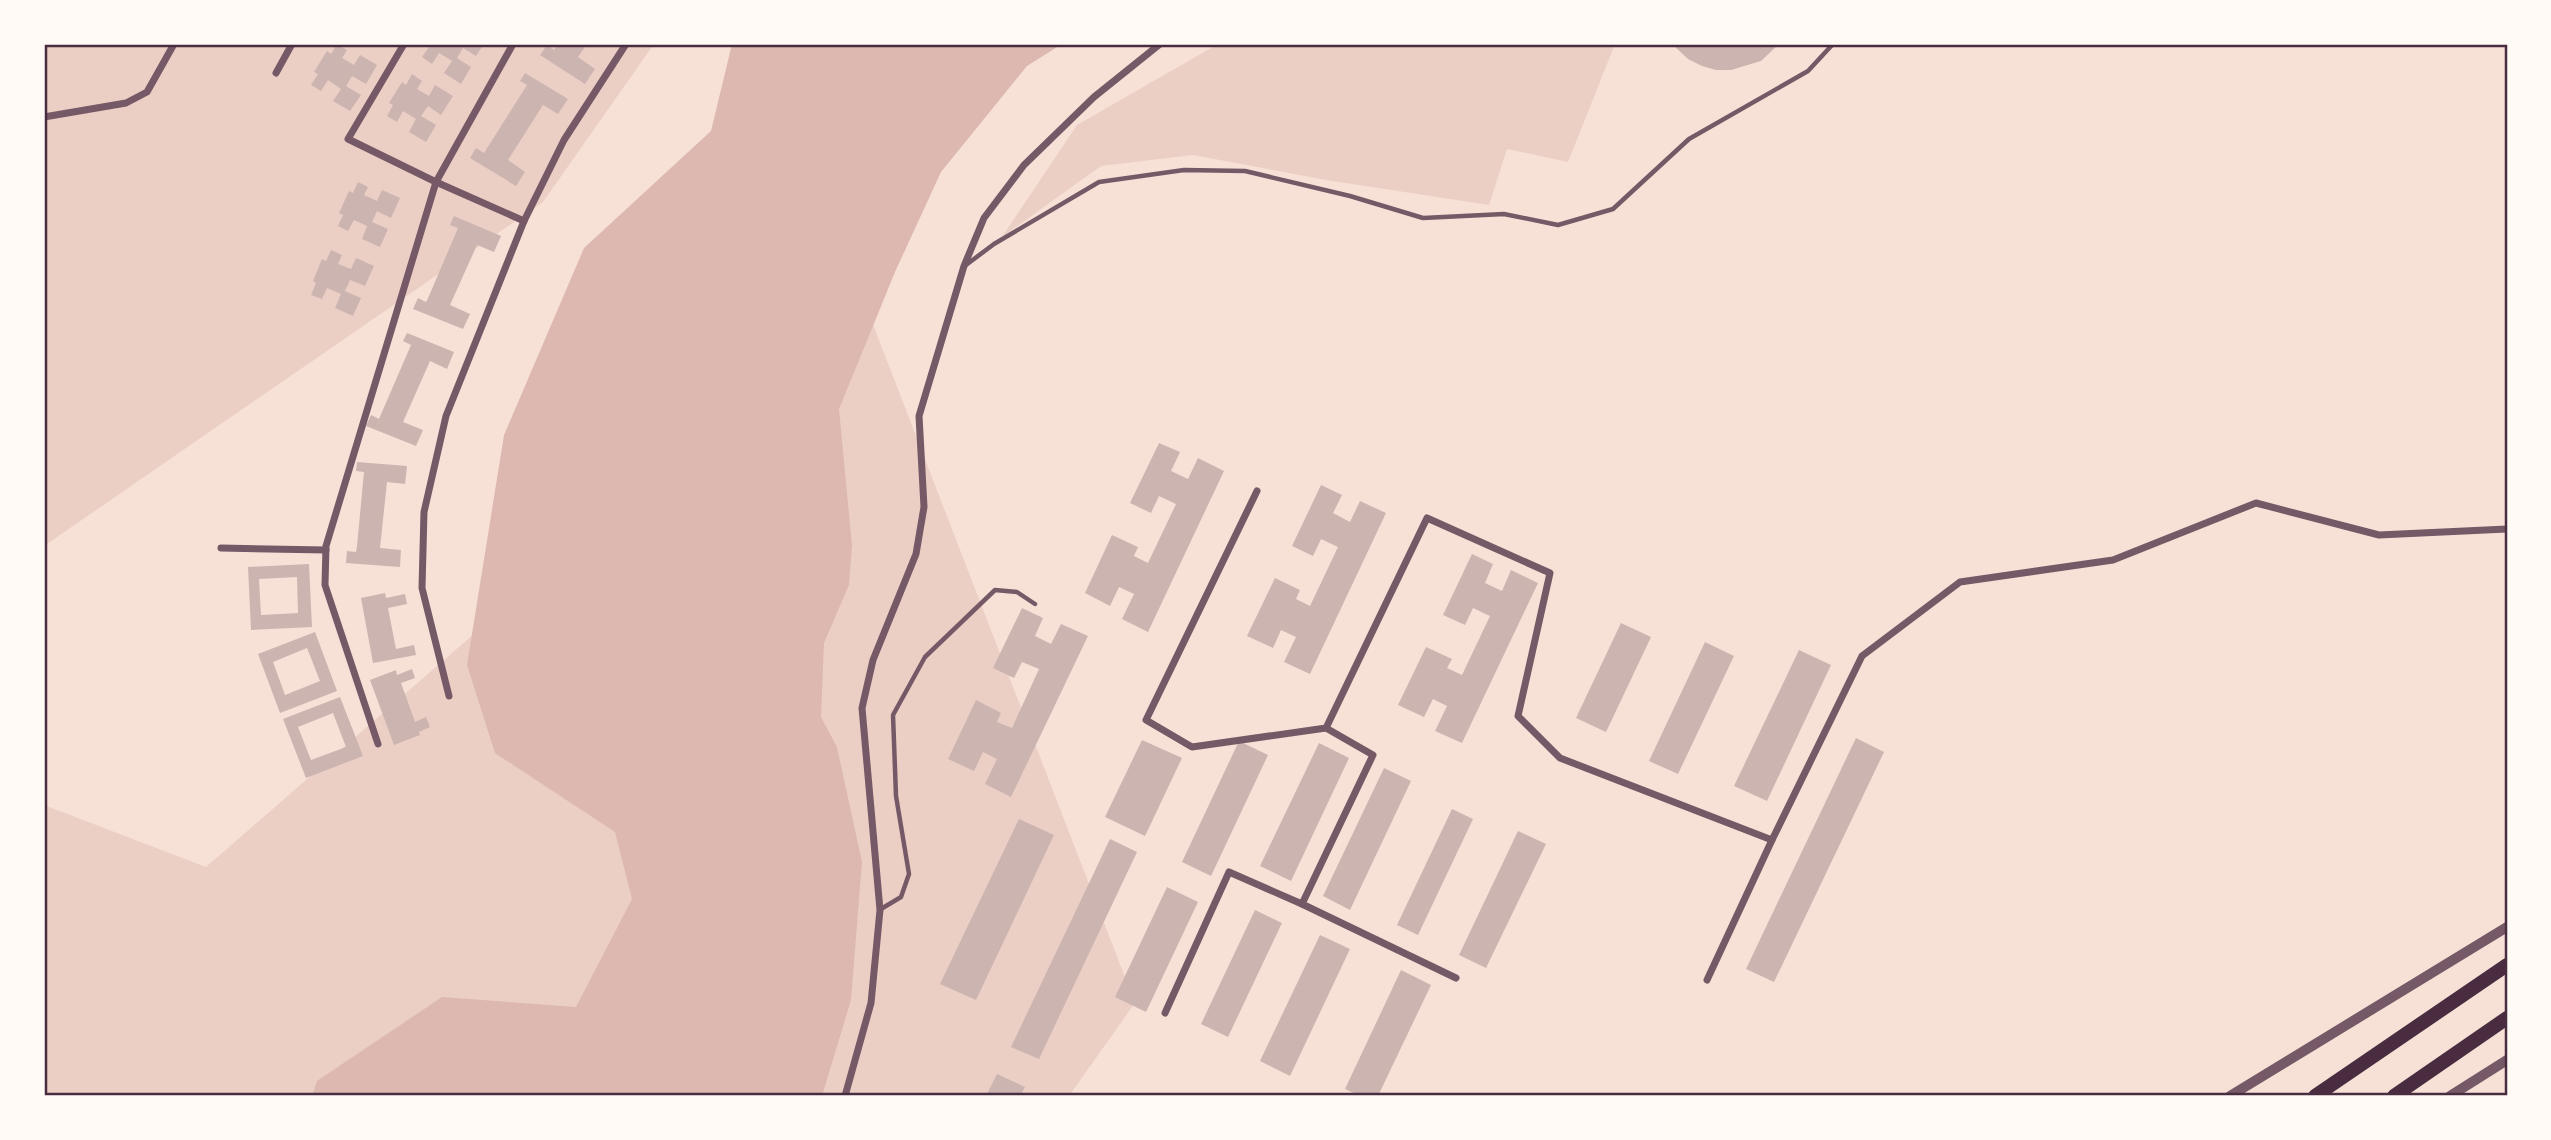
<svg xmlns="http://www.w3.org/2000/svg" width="2551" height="1140" font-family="'Varela Round',sans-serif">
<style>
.green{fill:#ebcfc5}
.water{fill:#dcb8b0}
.building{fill:#ccb4b1;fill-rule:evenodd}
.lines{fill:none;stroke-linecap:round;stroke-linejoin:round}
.service{stroke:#755966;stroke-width:4.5}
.minor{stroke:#755966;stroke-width:7}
.tertiary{stroke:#755966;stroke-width:10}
.trunk{stroke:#4a2c40;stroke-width:14}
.neatline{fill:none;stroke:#4a2c40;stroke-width:2.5}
</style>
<rect width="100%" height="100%" fill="#f7e1d7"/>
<!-- green -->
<g class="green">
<polygon points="44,44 654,44 543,202 44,546"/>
<polygon points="1218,44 1615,44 1568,162 1507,149 1489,205 1326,180 1193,155 1101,166 1002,237 1077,125"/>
<polygon points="862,296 1135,1003 1069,1096 44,1096 44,805 206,867"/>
</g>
<!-- water -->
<polygon class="water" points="732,44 1062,44 1027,66 941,172 895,272 839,409 852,545 849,585 824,643 821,717 837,747 862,862 851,1000 822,1096 312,1096 317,1081 442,997 576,1007 632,899 615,832 495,753 467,665 504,435 584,248 711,131"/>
<!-- building -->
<g class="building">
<polygon points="337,44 347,50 342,58 354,65 360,55 377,65 366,84 352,76 346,86 361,95 350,111 333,101 341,89 328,80 321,91 311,85 318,74 314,72 327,51 331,54"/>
<polygon points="424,44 484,44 476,56 463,48 457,58 471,67 461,84 444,73 452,61 439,53 432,64 422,57 429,47"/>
<polygon points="558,44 587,44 578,57 595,69 585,84 540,55 547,45 554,50"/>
<polygon points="1672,44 1779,44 1761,61 1731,70 1716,70 1702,66 1688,59"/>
<polygon points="525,73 568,99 558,114 543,105 508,160 525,172 516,186 470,158 476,148 484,153 527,85 520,81"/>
<polygon points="412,74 422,81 417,89 429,96 435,85 453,96 441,115 428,106 421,116 436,125 426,142 409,132 416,119 403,111 397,122 387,116 393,105 389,103 402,82 406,85"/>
<polygon points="358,182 368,187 364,195 377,201 382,190 400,198 391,218 377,211 372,222 388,229 380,247 362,239 367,226 354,220 348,231 338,226 343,215 339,213 349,191 353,193"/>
<polygon points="454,216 501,236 494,252 477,245 450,305 470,314 463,329 413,309 418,298 426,302 429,296 458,228 450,225"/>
<polygon points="331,250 342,255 338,264 351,269 356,258 374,266 365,286 350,280 345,291 361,298 353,316 335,308 341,294 327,288 322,299 311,295 316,283 313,281 322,259 326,261"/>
<polygon points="407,333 454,352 447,369 430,361 403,422 423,430 416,446 366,426 371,415 379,419 411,345 403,341"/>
<polygon points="1159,443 1180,452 1171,471 1188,479 1198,458 1224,471 1148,632 1122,619 1134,594 1119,587 1110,606 1085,593 1112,535 1138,547 1134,556 1148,563 1176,504 1159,496 1151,513 1130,503"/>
<polygon points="357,462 407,466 405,484 387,482 380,548 401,550 400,567 346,563 347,551 356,552 357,546 364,472 356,471"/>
<polygon points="1321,485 1342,495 1333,513 1350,522 1360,501 1386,513 1310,674 1284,662 1296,637 1281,630 1273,648 1247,636 1275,578 1300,590 1296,599 1310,606 1338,547 1321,539 1313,556 1292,546"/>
<polygon points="1472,554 1493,564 1485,583 1502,591 1511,570 1538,583 1462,743 1435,731 1447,706 1433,699 1424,717 1398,705 1426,647 1452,659 1447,668 1462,675 1490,616 1473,608 1465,625 1443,615"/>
<path d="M 309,564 L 312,627 L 251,630 L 248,567 ZM 297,577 L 298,613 L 261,615 L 259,579 Z"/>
<polygon points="385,593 386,598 405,594 407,604 388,608 396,649 414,645 416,655 373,663 361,598"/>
<polygon points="1022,608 1043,618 1035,636 1051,644 1061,624 1088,636 1011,797 985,784 997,759 983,752 974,771 948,759 976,700 1001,713 997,722 1012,728 1039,669 1022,662 1014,678 993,668"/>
<polygon points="1621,623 1651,637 1606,732 1576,718"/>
<path d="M 315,632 L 337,691 L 280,713 L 258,654 ZM 307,648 L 320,681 L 285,695 L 273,662 Z"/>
<polygon points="1705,642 1734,656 1678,774 1649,761"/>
<polygon points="1799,650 1831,665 1767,801 1734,786"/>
<polygon points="412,669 415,678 401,683 415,722 426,717 430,727 419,732 420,735 394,745 370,680 396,670 397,675"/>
<path d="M 340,697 L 363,756 L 306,778 L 283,719 ZM 333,713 L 346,747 L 311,760 L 298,727 Z"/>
<polygon points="1856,738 1884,752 1774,982 1746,969"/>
<polygon points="1142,740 1182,758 1145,836 1105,817"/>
<polygon points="1239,741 1268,755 1211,876 1182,862"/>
<polygon points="1319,743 1349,758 1291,881 1260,866"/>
<polygon points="1384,768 1411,781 1350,910 1323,896"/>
<polygon points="1452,809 1473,819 1418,935 1397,925"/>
<polygon points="1019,819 1054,835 976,1000 940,984"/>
<polygon points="1518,831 1546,844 1486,968 1459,955"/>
<polygon points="1110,839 1137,852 1039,1059 1011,1047"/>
<polygon points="1167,887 1198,902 1146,1012 1115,997"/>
<polygon points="1255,910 1282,923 1228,1037 1201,1024"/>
<polygon points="1320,935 1350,949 1290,1076 1260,1061"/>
<polygon points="1401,970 1431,985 1378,1096 1360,1096 1345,1089"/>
<polygon points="997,1074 1025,1087 1020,1096 986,1096"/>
</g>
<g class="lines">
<!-- service -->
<g class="service">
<polyline points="966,265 994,244 1099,182 1184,170 1245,171 1350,196 1423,218 1504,214 1558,225 1613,209 1689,139 1808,71 1833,44"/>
<polyline points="881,909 901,897 909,874 896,796 893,715 925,657 995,590 1017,592 1035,604"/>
</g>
<!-- minor -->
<g class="minor">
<polyline points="404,44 348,139 436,182 524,221"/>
<polyline points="276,73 292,44"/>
<polyline points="44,117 126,103 147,92 174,44"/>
<polyline points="1257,491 1146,720 1192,747 1326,728 1427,518 1550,573 1518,716 1560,758 1772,840 1707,980"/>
<polyline points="221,548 326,550"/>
<polyline points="449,696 422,588 424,512 446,416 524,221 564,140 626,44"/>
<polyline points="1326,728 1373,755 1302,904 1456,978"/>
<polyline points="378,744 325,585 326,546 436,182 513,44"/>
<polyline points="1772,840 1862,656 1960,582 2113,560 2256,503 2379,535 2507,529"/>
<polyline points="1165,1013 1229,872 1302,904"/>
<polyline points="845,1096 871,1003 880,910 862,708 873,660 916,554 924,507 919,416 964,266 984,218 1024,165 1094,97 1160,44"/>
</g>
<!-- tertiary -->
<g class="tertiary">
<polyline points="2230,1096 2507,927"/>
<polyline points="2450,1096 2507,1060"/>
</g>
<!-- trunk -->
<g class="trunk">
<polyline points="2315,1096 2507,965"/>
<polyline points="2394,1096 2507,1018"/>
</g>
</g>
<!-- border -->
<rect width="2551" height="1140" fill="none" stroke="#fffaf5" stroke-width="91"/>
<rect x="46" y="46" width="2460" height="1048" class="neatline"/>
</svg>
